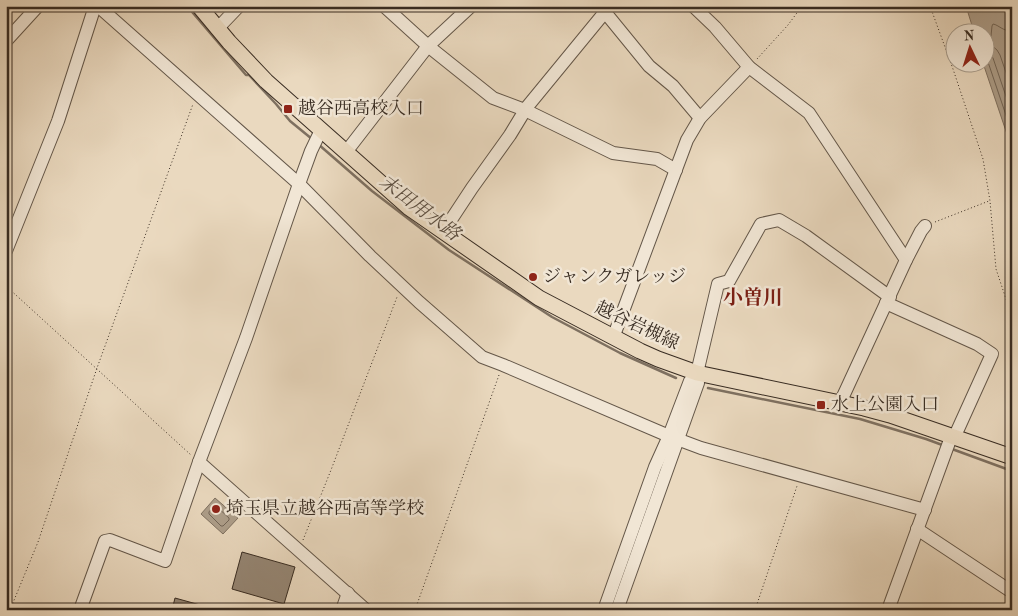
<svg xmlns="http://www.w3.org/2000/svg" width="1018" height="616" font-family="'Old Standard TT','Noto Serif JP',serif">
<style>
.water{fill:#ad9e8a;stroke:#7e7060}
.lines{fill:none;stroke-linecap:round;stroke-linejoin:round}
.shore{stroke:#726556;stroke-width:1}
.stream{stroke:#7e7060;stroke-width:2.5}
.building{fill:#958674;stroke:#382c22}
.minor-casing{stroke:#645749;stroke-width:14}
.major-casing{stroke:#382c22;stroke-width:17}
.path{stroke:#382c22;stroke-width:1;stroke-dasharray:1 2.5;stroke-linecap:butt}
.minor{stroke:#f1e6d5;stroke-width:12}
.major{stroke:#ead9bf;stroke-width:15}
.poi-dot{fill:#8f2418;stroke:#f1e6d5;stroke-width:2}
.labels{text-anchor:middle;dominant-baseline:central;stroke-width:5;stroke-linejoin:round;paint-order:stroke}
.poi-label{font-size:18px;fill:#382c22;stroke:#f1e6d5;text-anchor:start}
.street-label{font-size:18px;fill:#382c22;stroke:#f1e6d5}
.water-label{font-size:19px;font-style:italic;fill:#5b4e41;stroke:#f1e6d5}
.quarter-label{font-size:20px;font-weight:bold;fill:#7a1f14;stroke:#f1e6d5}
</style>
<rect width="100%" height="100%" fill="#ead9bf"/>
<filter id="stains"><feTurbulence type="fractalNoise" baseFrequency=".004" numOctaves="4"/><feColorMatrix values="0 0 0 0 .2 0 0 0 0 .09 0 0 0 0 .02 0 0 0 .5 -.17"/></filter>
<radialGradient id="worn" r=".72"><stop offset=".6" stop-color="#630" stop-opacity="0"/><stop offset="1" stop-color="#630" stop-opacity=".3"/></radialGradient>
<!-- water -->
<g class="water">
<polygon points="966,6 1008,6 1012,22 1012,149 983,63 986,62 986,32 974,32"/>
<polygon points="215,498 238,518 223,534 201,514"/>
</g>
<g class="lines">
<!-- shore -->
<g class="shore">
<path d="M 1012,31 C 1002,31 999,25 993,24 L 992,26 L 991,36 L 989,43 L 997,50 L 1000,55 L 1012,90"/>
<polyline points="986,52 990,54 993,58 1012,114"/>
<polyline points="986,59 988,62 1012,133"/>
<polygon points="216,506 229,518 229,520 223,526 221,526 209,514 209,512"/>
</g>
<!-- stream -->
<g class="stream">
<polyline points="187,6 246,75 249,75 276,104 290,121 312,139"/>
<polyline points="318,144 372,191 449,250 552,317 620,353 676,378"/>
<polyline points="708,388 860,419 926,439 945,446"/>
<polyline points="952,449 1012,471"/>
</g>
</g>
<!-- building -->
<g class="building">
<polygon points="242,552 295,567 284,604 232,589"/>
<polygon points="175,598 211,608 211,610 172,610"/>
</g>
<g class="lines">
<defs>
<g id="minor">
<polyline points="98,6 299,184 370,256 419,302 482,357 503,365 669,436 701,448 925,510"/>
<polyline points="384,6 428,46 493,98 525,110 613,153 657,159 676,170"/>
<polyline points="600,6 649,66 673,86 700,118"/>
<polyline points="693,6 715,27 749,67 809,113 906,260"/>
<polyline points="217,29 239,6"/>
<polyline points="6,41 38,6"/>
<polyline points="346,152 428,46 471,6"/>
<polyline points="443,232 472,188 510,135 527,107 605,12"/>
<polyline points="6,251 58,121 95,6"/>
<polyline points="886,303 977,344 992,354 954,438"/>
<polyline points="613,338 687,140 700,118 749,67"/>
<polyline points="840,403 906,260 921,231 925,226"/>
<polyline points="199,462 366,610"/>
<polyline points="917,529 1012,592"/>
<polyline points="80,610 105,541 110,540 165,561 199,462 246,338 299,184 311,151 321,130"/>
<polyline points="342,610 348,593"/>
<polyline points="604,610 655,467 669,436 690,381 695,375"/>
<polyline points="617,610 698,383 697,373 718,284 729,281 761,224 779,220 806,236 890,297"/>
<polyline points="888,610 951,437"/>
</g>
<polyline id="major" points="199,6 229,42 266,81 408,207 539,298 640,351 658,359 697,373 864,408 890,415 1012,457"/>
</defs>
<!-- minor casing -->
<use href="#minor" class="minor-casing"/>
<!-- major casing -->
<use href="#major" class="major-casing"/>
<!-- path -->
<g class="path">
<polyline points="930,6 953,69 983,159 990,201 996,269 1007,302 1012,307"/>
<polyline points="757,59 788,25 802,6"/>
<polyline points="935,222 989,201"/>
<polyline points="6,286 191,455"/>
<polyline points="303,540 331,470 397,297"/>
<polyline points="10,610 38,542 97,368 193,104"/>
<polyline points="415,610 499,375"/>
<polyline points="755,610 797,486"/>
<polyline points="1008,610 1012,604"/>
</g>
<!-- minor -->
<use href="#minor" class="minor"/>
<!-- major -->
<use href="#major" class="major"/>
</g>
<!-- markers -->
<g class="poi-dot">
<rect x="283" y="104" width="10" height="10" rx="2.5"/>
<circle cx="533" cy="277" r="5"/>
<rect x="816" y="400" width="10" height="10" rx="2.5"/>
<circle cx="216" cy="509" r="5"/>
</g>
<g class="labels">
<!-- poi labels -->
<g class="poi-label">
<text x="298" y="109">越谷西高校入口</text>
<text x="543" y="277">ジャンクガレッジ</text>
<text x="831" y="405">水上公園入口</text>
<text x="226" y="509">埼玉県立越谷西高等学校</text>
</g>
<!-- street labels -->
<g class="street-label">
<text transform="translate(637 326) rotate(25)">越谷岩槻線</text>
</g>
<!-- water labels -->
<g class="water-label">
<text transform="translate(419 209) rotate(37)">末田用水路</text>
</g>
<!-- quarter labels -->
<g class="quarter-label">
<text x="753" y="299">小曽川</text>
</g>
</g>
<!-- margin -->
<rect width="1018" height="616" fill="none" stroke="#ead9bf" stroke-width="25"/>
<rect x="8" y="8" width="1003" height="601" fill="none" stroke="#382c22" stroke-width="2.5"/>
<rect x="12" y="12" width="993" height="591" fill="none" stroke="#382c22"/>
<!-- north arrow -->
<g transform="translate(970 48) rotate(356)"><circle r="24" fill="#f1e6d5" stroke="#a79c8d"/>
<path d="M0-4L9 19L0 12L-9 19Z" fill="#8f2418"/>
<text y="-8" font-size="14" font-weight="bold" text-anchor="middle" fill="#382c22">N</text>
</g>
<rect width="100%" height="100%" filter="url(#stains)"/>
<rect width="100%" height="100%" fill="url(#worn)"/>
</svg>
